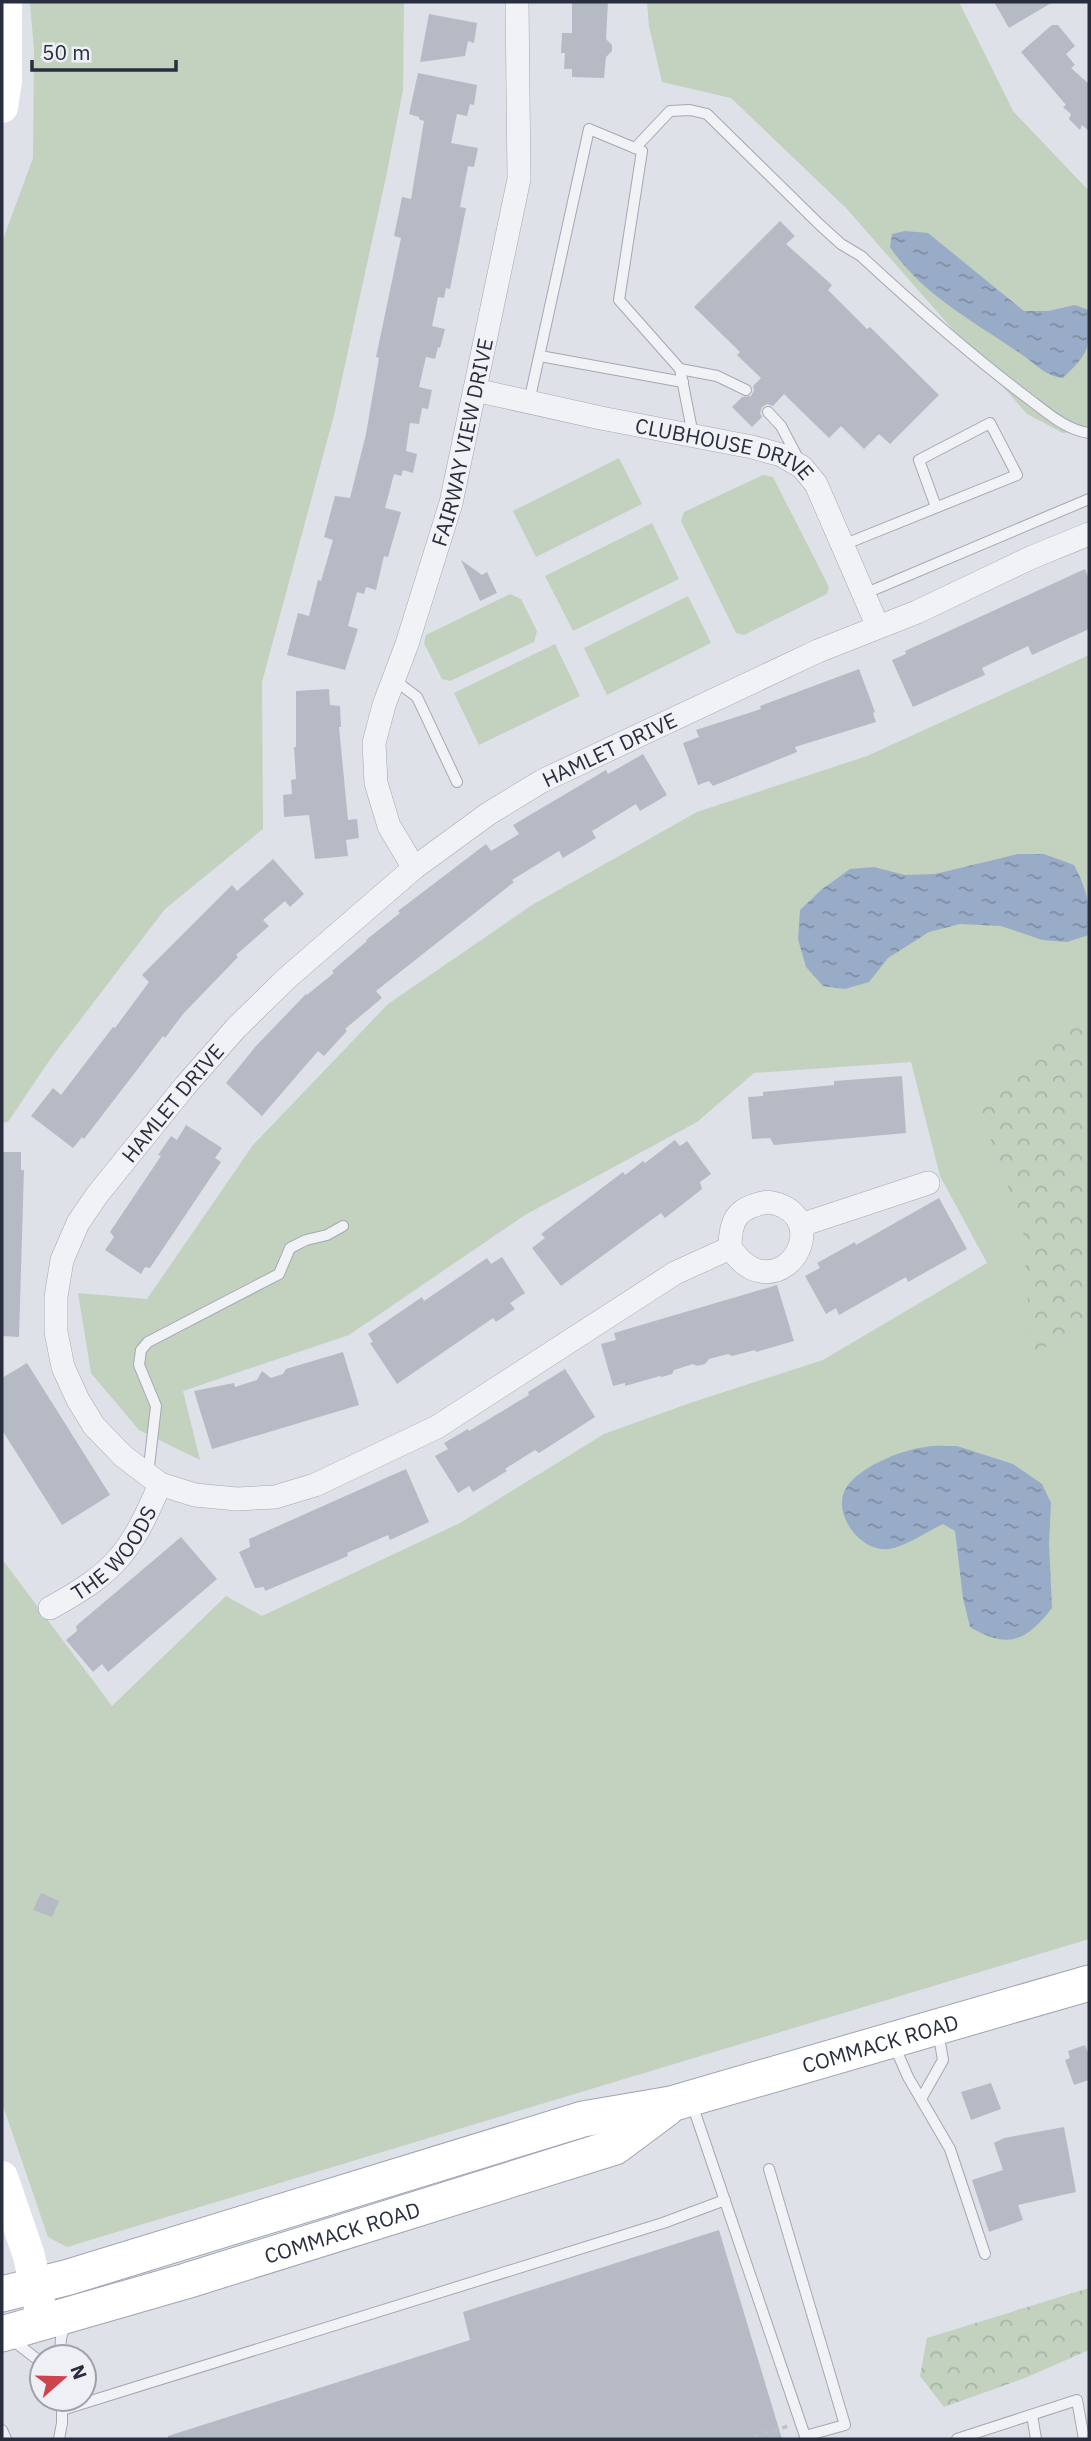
<svg xmlns="http://www.w3.org/2000/svg" width="1091" height="2441" font-family="'IBM Plex Sans',sans-serif">
<style>
.grass{fill:#c3d1bf}
.forest{fill:url(#forest-crowns)}
.water{fill:url(#water-ripples)}
.building{fill:#b6bac4}
.lines{fill:none;stroke-linecap:round;stroke-linejoin:round}
.lane-casing{stroke:#a4a8b2;stroke-width:12}
.street-casing{stroke:#a4a8b2;stroke-width:24}
.primary-casing{stroke:#9ea5b3;stroke-width:37}
.path{stroke:#bdbfc6;stroke-width:3.5;stroke-dasharray:5 5;stroke-linecap:butt}
.lane{stroke:#f1f2f6;stroke-width:10}
.street{stroke:#f1f2f6;stroke-width:23}
.secondary{stroke:#fff;stroke-width:32}
.primary{stroke:#fff;stroke-width:35}
.labels{text-anchor:middle;dominant-baseline:central;stroke-width:5;stroke-linejoin:round;paint-order:stroke}
.street-label{font-size:21px;fill:#282e3e;stroke:#eef0f5}
</style>
<defs>
<pattern id="forest-crowns" width="20" height="18" patternUnits="userSpaceOnUse" patternTransform="scale(1.75)"><rect width="20" height="18" fill="#c3d1bf"/><path d="M2 6a3 3 0 1 1 6 0M12 15a3 3 0 1 1 6 0" fill="none" stroke="#a8b4a5"/></pattern>
<pattern id="water-ripples" width="26" height="14" patternUnits="userSpaceOnUse" patternTransform="scale(1.75)"><rect width="26" height="14" fill="#99acc7"/><path d="M2 4q2-2 4 0t4 0M15 11q2-2 4 0t4 0" fill="none" stroke="#7d8ca3"/></pattern>
</defs>
<rect width="100%" height="100%" fill="#dee1e8"/>
<!-- grass -->
<g class="grass">
<polygon points="30,2 404,2 403,90 386,177 334,415 262,682 263,829 165,909 51,1058 8,1122 2,1123 2,242 33,158 34,51"/>
<polygon points="647,2 959,2 1013,111 1089,191 1089,431 1063,433 1027,414 846,208 731,98 662,82 649,26"/>
<polygon points="619,458 642,504 536,557 513,511"/>
<polygon points="763,475 773,477 829,587 827,594 744,635 736,633 681,521 684,512"/>
<polygon points="652,523 679,579 573,631 545,576"/>
<polygon points="510,594 521,599 537,631 534,642 450,681 442,679 424,643 426,635"/>
<polygon points="688,596 711,643 607,695 584,648"/>
<polygon points="555,644 580,696 479,745 454,693"/>
<polygon points="1089,655 1089,1939 67,2247 48,2237 2,2103 2,1559 112,1706 226,1596 262,1616 460,1523 604,1434 690,1403 823,1360 987,1263 940,1176 911,1062 754,1073 697,1122 525,1215 349,1335 183,1391 200,1460 139,1430 91,1373 78,1293 147,1299 253,1145 388,1004 532,905 697,812 867,756"/>
</g>
<!-- forest -->
<g class="forest">
<polygon points="1089,1010 1089,1340 1084,1333 1031,1352 1023,1228 979,1107 1016,1063"/>
<polygon points="1089,2288 1089,2350 1025,2378 944,2407 920,2376 927,2338"/>
</g>
<!-- water -->
<g class="water">
<path d="M 905,231 L 928,233 L 1024,311 L 1048,311 L 1075,305 L 1089,310 C 1089,349 1091,351 1063,378 C 1045,376 1036,364 1021,354 C 975,322 922,295 890,247 L 892,234 Z"/>
<path d="M 1018,854 L 1044,854 L 1074,865 C 1088,891 1090,907 1089,935 L 1067,942 L 1042,940 L 1001,926 L 960,924 L 929,932 L 888,958 L 869,982 L 845,989 L 823,986 L 806,967 L 798,939 L 800,910 L 821,890 L 850,869 L 874,867 L 905,875 L 935,874 Z"/>
<path d="M 957,1446 L 1013,1464 L 1042,1484 L 1051,1503 L 1049,1543 L 1052,1608 C 1026,1641 1009,1650 970,1627 L 963,1598 L 955,1531 L 943,1524 C 928,1531 909,1544 894,1548 C 863,1557 832,1515 845,1490 C 856,1468 901,1450 925,1447 C 935,1445 947,1446 957,1446 Z"/>
</g>
<!-- building -->
<g class="building">
<polygon points="572,2 608,2 606,39 612,45 612,51 606,57 604,78 572,77 572,69 564,69 565,53 561,53 562,33 572,33"/>
<polygon points="994,2 1053,2 1009,28"/>
<polygon points="429,14 477,23 474,43 468,41 465,56 420,62"/>
<polygon points="1052,25 1058,25 1075,46 1066,54 1075,65 1071,68 1089,84 1089,131 1082,125 1080,130 1069,119 1071,114 1063,107 1066,105 1021,52"/>
<polygon points="418,73 477,85 474,105 470,104 467,116 457,114 451,143 478,148 474,167 468,166 460,207 466,208 450,289 446,288 444,298 438,297 432,326 445,329 440,348 438,347 435,359 426,357 419,387 432,390 428,409 422,408 419,424 410,423 406,451 417,454 413,473 403,470 401,476 394,474 385,508 401,512 388,557 384,556 376,590 366,587 364,594 357,592 348,626 358,629 345,670 287,655 298,613 309,616 318,580 321,581 333,540 324,537 335,496 350,498 366,434 379,358 376,357 401,238 394,236 402,197 411,199 424,121 419,119 419,117 409,114"/>
<polygon points="780,221 795,236 786,244 832,285 828,290 867,329 870,327 939,395 890,444 879,434 864,449 841,426 829,438 784,394 773,406 767,404 762,407 760,413 762,417 752,427 732,407 742,397 751,396 754,390 753,386 761,378 737,355 740,352 694,307"/>
<polygon points="461,560 482,575 487,572 497,593 480,601"/>
<polygon points="1085,569 1089,580 1089,629 1032,655 1028,646 982,668 985,675 913,707 892,660 906,654 905,651"/>
<polygon points="859,669 875,712 873,713 876,722 795,747 797,752 713,786 709,781 698,785 683,743 699,737 696,730 761,709 760,706"/>
<polygon points="329,689 330,705 340,706 341,727 339,727 348,820 357,819 359,838 346,840 348,856 315,859 309,815 284,817 283,795 292,794 291,780 296,779 294,747 296,747 296,691"/>
<polygon points="643,754 667,795 640,811 636,804 592,831 596,838 563,858 559,851 512,880 514,882 376,991 382,998 345,1029 347,1031 324,1056 318,1051 262,1116 226,1083 256,1046 306,994 307,995 334,973 332,971 367,941 366,940 400,913 398,911 486,844 491,851 519,834 513,825 606,770 608,774"/>
<polygon points="273,859 304,894 290,907 285,901 263,920 269,926 236,955 238,957 183,1014 165,1038 163,1036 84,1139 82,1137 73,1148 31,1116 53,1088 61,1095 113,1027 115,1028 149,982 142,975 232,885 237,891"/>
<polygon points="902,1076 906,1133 774,1145 770,1138 752,1139 748,1097 763,1096 763,1092 834,1085 834,1081"/>
<polygon points="186,1125 222,1148 215,1158 221,1162 150,1268 145,1267 141,1274 105,1250 114,1237 110,1232 161,1156 158,1155 171,1136 177,1140"/>
<polygon points="675,1140 680,1146 687,1141 711,1174 700,1182 702,1189 665,1218 661,1213 561,1286 532,1248 545,1238 541,1234 623,1172 625,1175 643,1161 645,1163"/>
<polygon points="2,1152 21,1152 21,1170 24,1170 19,1337 2,1336"/>
<polygon points="939,1198 967,1249 908,1282 906,1277 839,1315 836,1308 826,1314 805,1276 820,1268 817,1263 855,1242 856,1245"/>
<polygon points="502,1257 525,1293 510,1303 515,1309 496,1322 493,1318 397,1384 370,1343 373,1342 368,1334 422,1297 424,1301 487,1258 491,1264"/>
<polygon points="777,1285 794,1341 756,1352 755,1350 732,1356 728,1354 709,1359 705,1364 697,1366 693,1364 674,1370 672,1374 662,1377 660,1376 625,1386 625,1383 613,1386 601,1344 616,1340 614,1333"/>
<polygon points="343,1352 359,1405 212,1449 194,1391 234,1383 235,1387 257,1380 262,1371 271,1378 283,1374 286,1369"/>
<polygon points="27,1363 110,1495 62,1525 2,1430 2,1378"/>
<polygon points="565,1369 595,1417 539,1453 535,1450 505,1469 507,1471 473,1492 469,1486 458,1493 435,1456 448,1449 444,1443 468,1429 469,1431 529,1395 528,1392"/>
<polygon points="406,1469 429,1522 390,1540 388,1535 347,1553 348,1556 265,1591 264,1587 255,1588 239,1552 250,1547 249,1539"/>
<polygon points="181,1537 217,1579 108,1672 102,1664 93,1672 66,1640 77,1631 76,1626"/>
<polygon points="41,1893 59,1901 52,1917 33,1910"/>
<polygon points="1085,2045 1089,2056 1089,2080 1074,2085 1065,2060 1070,2058 1068,2051"/>
<polygon points="991,2083 1001,2109 971,2120 961,2092"/>
<polygon points="1064,2127 1076,2192 1018,2205 1023,2220 989,2232 972,2180 1003,2170 994,2143 1004,2138"/>
<polygon points="719,2230 782,2439 168,2439 168,2436 470,2340 463,2312"/>
</g>
<g class="lines">
<defs>
<g id="lane">
<path d="M 635,148 L 670,111 L 690,110 L 707,114 L 820,225 L 841,244 L 861,256 C 914,305 968,353 1025,396 C 1044,410 1065,430 1089,433"/>
<polyline points="540,356 683,382"/>
<polyline points="680,369 717,376 746,390"/>
<polyline points="529,402 589,129 642,151 619,300 680,369 693,435"/>
<polyline points="768,412 781,426 800,462"/>
<polyline points="843,545 1017,475 990,423 919,460 936,507"/>
<polyline points="864,594 1089,499"/>
<polyline points="393,679 417,697 457,782"/>
<polyline points="148,1475 156,1406 139,1365 141,1350 148,1342 279,1274 290,1248 306,1240 327,1235 343,1226"/>
<polyline points="894,2045 908,2077 950,2149 985,2254"/>
<polyline points="921,2099 943,2060 938,2031"/>
<polyline points="691,2101 806,2439"/>
<polyline points="769,2169 845,2425 805,2436"/>
<polyline points="11,2339 42,2363"/>
<polyline points="60,2357 61,2338 66,2322"/>
<polyline points="62,2410 663,2223 725,2200"/>
<polyline points="1032,2415 1036,2439"/>
<polyline points="2,2430 6,2439"/>
<polyline points="59,2439 62,2423 62,2399"/>
<polyline points="957,2439 1077,2400 1084,2439"/>
</g>
<g id="street">
<path id="s1" d="M 475,390 L 601,418 L 752,447 L 781,455 L 802,467 L 816,484 L 878,627"/>
<path id="s2" d="M 414,868 L 389,826 L 376,783 L 374,743 L 384,705 L 407,644 L 451,503 L 519,179 L 517,2"/>
<path d="M 768,1202 C 826,1211 800,1279 760,1271 C 747,1269 738,1258 730,1248 C 730,1218 738,1207 768,1202 Z"/>
<polyline points="801,1225 928,1183"/>
<path id="s3" d="M 730,1248 L 675,1273 L 437,1427 L 315,1485 L 275,1497 L 237,1499 L 195,1495 L 160,1484 L 123,1456 L 94,1426 L 78,1400 L 63,1367 L 56,1332 L 56,1297 L 62,1260 L 78,1223 L 97,1195 L 185,1086 L 236,1028 L 287,978 L 414,868 L 488,814 L 542,781 L 818,651 L 917,612 L 1030,558 L 1089,534"/>
<path id="s4" d="M 50,1608 C 116,1572 131,1552 160,1484"/>
</g>
<g id="primary">
<path id="s5" d="M 2,2294 L 69,2277 L 583,2119 L 671,2104 L 1089,1983"/>
<path id="s6" d="M 2,2334 L 186,2281 L 615,2147 L 666,2109"/>
</g>
</defs>
<!-- lane casing -->
<use href="#lane" class="lane-casing"/>
<!-- street casing -->
<use href="#street" class="street-casing"/>
<!-- primary casing -->
<use href="#primary" class="primary-casing"/>
<!-- path -->
<polyline class="path" points="744,2439 789,2426"/>
<!-- lane -->
<use href="#lane" class="lane"/>
<!-- street -->
<use href="#street" class="street"/>
<!-- secondary -->
<g class="secondary">
<polyline points="2,107 6,81 6,2"/>
<polyline points="2,2177 29,2256 43,2321"/>
</g>
<!-- primary -->
<use href="#primary" class="primary"/>
</g>
<g class="labels">
<!-- street labels -->
<g class="street-label">
<text stroke="none"><textPath href="#s2" startOffset="448">FAIRWAY VIEW DRIVE</textPath></text>
<text stroke="none"><textPath href="#s1" startOffset="257">CLUBHOUSE DRIVE</textPath></text>
<text stroke="none"><textPath href="#s3" startOffset="1661">HAMLET DRIVE</textPath></text>
<text stroke="none"><textPath href="#s3" startOffset="1094">HAMLET DRIVE</textPath></text>
<text stroke="none"><textPath href="#s4" startOffset="86">THE WOODS</textPath></text>
<text stroke="none"><textPath href="#s5" startOffset="914">COMMACK ROAD</textPath></text>
<text stroke="none"><textPath href="#s6" startOffset="355">COMMACK ROAD</textPath></text>
</g>
</g>
<!-- border -->
<rect width="1091" height="2441" fill="none" stroke="#282e3e" stroke-width="7"/>
<!-- north arrow -->
<g transform="translate(63 2378) rotate(70)"><circle r="33" fill="#eef0f5" stroke="#9fa2ac" stroke-width="2"/>
<path d="M0-5L12 26L0 18L-12 26Z" fill="#cc444e"/>
<text y="-10" font-size="19" font-weight="bold" text-anchor="middle" fill="#282e3e">N</text>
</g>
<!-- scale -->
<path d="M32 60v10h144v-10" fill="none" stroke="#282e3e" stroke-width="3.5"/>
<text x="42" y="60" font-size="21" fill="#282e3e" stroke="#eef0f5" stroke-width="5" paint-order="stroke">50 m</text>
</svg>
